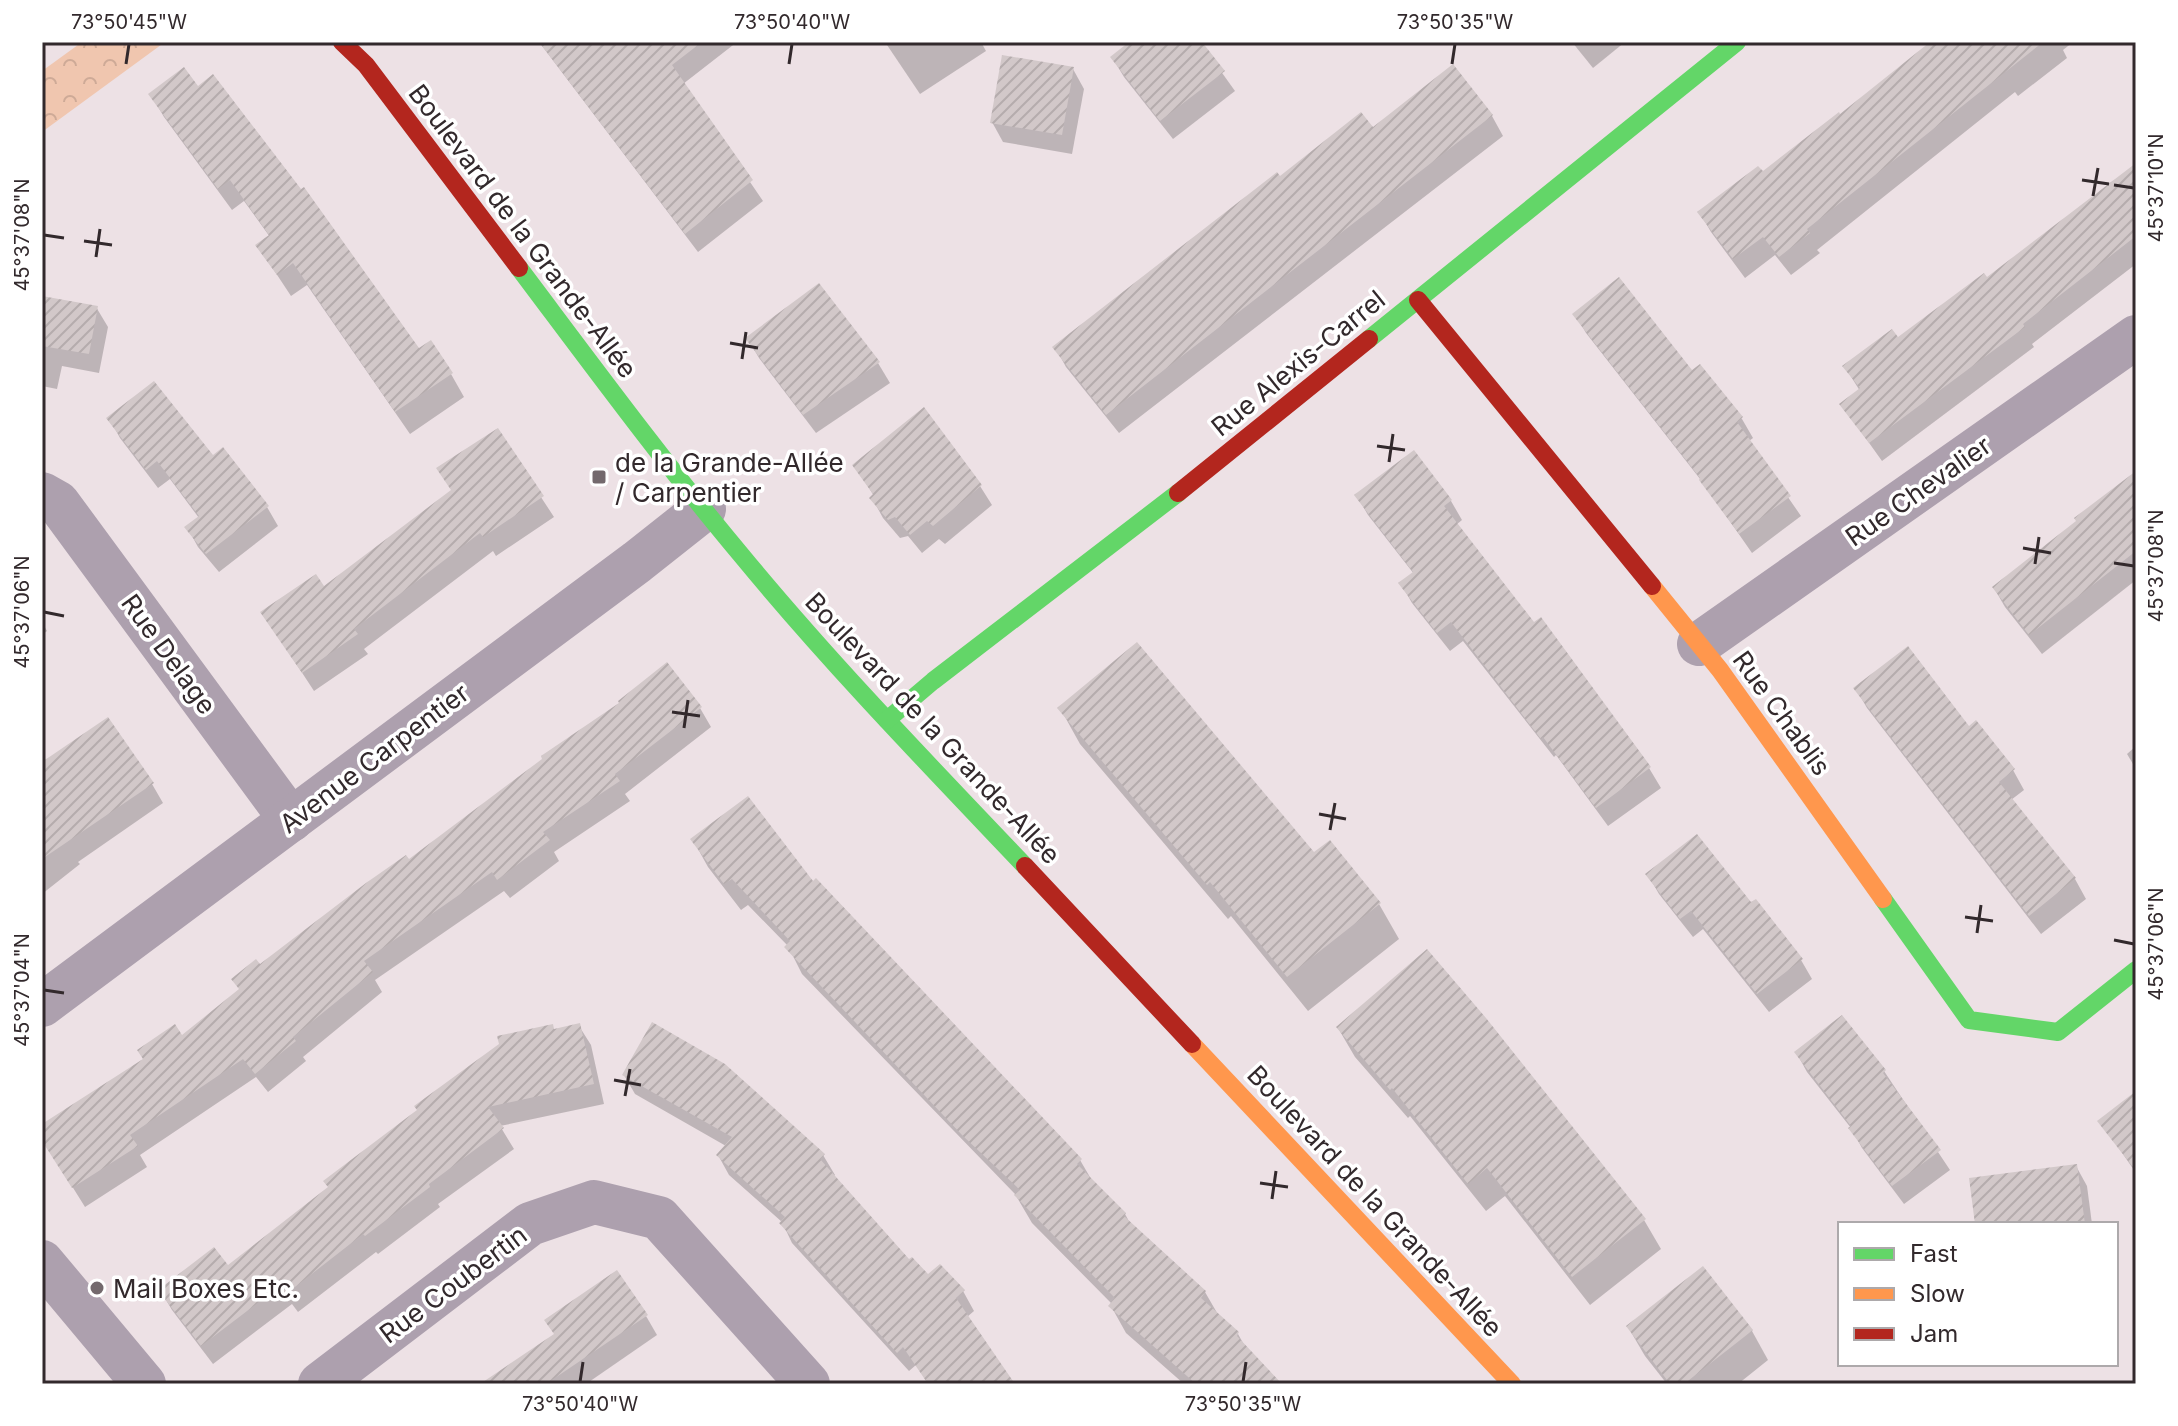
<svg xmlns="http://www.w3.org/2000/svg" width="2178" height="1426" font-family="Inter,sans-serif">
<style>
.park{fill:url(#park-crowns)}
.shadow{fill:#0003}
.building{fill:url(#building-hatch)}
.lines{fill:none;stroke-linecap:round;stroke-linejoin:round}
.street{stroke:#ada0ae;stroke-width:44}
.fast{stroke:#63d668;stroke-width:18}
.slow{stroke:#ff974d;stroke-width:18}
.jam{stroke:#b3261e;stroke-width:18}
.ticks{fill:none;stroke:#32292c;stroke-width:3}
.poi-dot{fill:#73696d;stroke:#fff;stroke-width:3}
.labels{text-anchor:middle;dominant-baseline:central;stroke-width:7;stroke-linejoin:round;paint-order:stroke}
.street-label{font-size:26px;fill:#32292c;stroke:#fff}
.poi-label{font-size:26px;fill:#32292c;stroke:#fff;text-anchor:start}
.neatline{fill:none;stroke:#32292c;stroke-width:3}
.ticks-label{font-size:20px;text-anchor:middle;fill:#32292c}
</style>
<defs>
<pattern id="park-crowns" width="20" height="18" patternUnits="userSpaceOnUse" patternTransform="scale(2)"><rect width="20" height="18" fill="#f0c6af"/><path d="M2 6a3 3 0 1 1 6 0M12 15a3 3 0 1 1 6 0" fill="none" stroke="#ceaa97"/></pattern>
<pattern id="building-hatch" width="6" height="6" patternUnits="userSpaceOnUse" patternTransform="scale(2)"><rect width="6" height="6" fill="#d2c8c9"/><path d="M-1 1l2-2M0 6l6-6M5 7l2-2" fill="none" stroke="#b5acad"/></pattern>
</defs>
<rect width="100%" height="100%" fill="#ede1e5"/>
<!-- park -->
<polygon class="park" points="82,42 165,42 42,132 42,71"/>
<!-- shadow -->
<g class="shadow">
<polygon points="539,42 737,42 683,84 763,201 698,252"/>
<polygon points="885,42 981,42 986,51 920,94"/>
<polygon points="1132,42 1200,42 1235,91 1173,139 1124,77 1112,57"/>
<polygon points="1572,42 1625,42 1593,68"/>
<polygon points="1933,42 2073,42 2063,50 2067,58 2018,96 2015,92 1817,250 1820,253 1791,275 1775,255 1745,278 1711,232 1700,213 1762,174 1840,116"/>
<polygon points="1452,67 1492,116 1503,136 1119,433 1066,367 1055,347 1279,178 1372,130"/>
<polygon points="1073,69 1084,89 1072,154 1003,142 992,122"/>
<polygon points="151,95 418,351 451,374 464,397 410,434 307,285 291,296 258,246 270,237 244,201 232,210 164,117"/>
<polygon points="2136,166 2136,264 2032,344 2034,347 1882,461 1842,405 1860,391 1845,367 1898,340 1987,280"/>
<polygon points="819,286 878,363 890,383 816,433 759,358 748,339"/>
<polygon points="42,298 96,307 108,327 99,373 62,366 57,389 42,386"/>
<polygon points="1575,314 1691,373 1700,366 1742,419 1753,438 1749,441 1801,516 1752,553 1704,484 1586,333"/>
<polygon points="109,418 212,458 267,507 278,526 219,572 198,547 187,527 199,518 170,479 158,488 120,438"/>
<polygon points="497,430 554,517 496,556 493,551 364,649 368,654 314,691 263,613 324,588 452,491"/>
<polygon points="1413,452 1451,501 1462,520 1456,525 1534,625 1540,620 1649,768 1661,788 1608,826 1556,755 1554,757 1463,641 1450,651 1412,603 1401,584 1414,574 1368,515 1357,496"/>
<polygon points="855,466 980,486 992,505 945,544 939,539 922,553 908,536 900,538 883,518 872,498 874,496"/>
<polygon points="2136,480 2136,580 2042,654 2005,607 1994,588"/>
<polygon points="42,622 47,631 42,635"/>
<polygon points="1856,689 1968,728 2013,770 2024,790 2011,800 2075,879 2086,899 2041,934 1867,708"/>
<polygon points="700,708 711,727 625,794 630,801 554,852 559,861 510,898 504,891 375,980 382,992 303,1057 306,1061 268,1092 256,1077 140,1155 147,1167 85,1207 42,1138 42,1126 182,1038 240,991 260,967 408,861"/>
<polygon points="1060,708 1314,855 1379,904 1399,939 1308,1011 1231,916 1228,919 1080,744"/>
<polygon points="2136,746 2136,769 2127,754"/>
<polygon points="42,776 152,784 163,803 78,862 80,864 42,894"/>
<polygon points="693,840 813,884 1080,1160 1094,1184 1125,1214 1131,1225 1205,1292 1220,1318 1238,1334 1247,1350 1280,1384 1184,1384 1126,1333 1111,1306 1112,1304 1032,1223 1015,1194 802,974 788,946 748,905 741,910 708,867"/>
<polygon points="1648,875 1751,905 1801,960 1812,979 1769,1012 1703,929 1693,937 1659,894"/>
<polygon points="1485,1020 1644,1220 1661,1249 1590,1305 1505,1196 1486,1211 1410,1116 1408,1118 1355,1057 1338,1028"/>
<polygon points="579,1026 591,1045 604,1104 500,1126 514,1149 438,1204 440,1207 378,1254 376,1252 298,1312 292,1304 213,1364 172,1310 160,1290 228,1268 554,1031"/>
<polygon points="1796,1052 1884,1071 1950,1170 1904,1204 1862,1148 1851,1128 1807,1072"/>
<polygon points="624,1075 823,1155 835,1175 833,1177 909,1262 928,1277 963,1291 974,1311 967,1317 1013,1384 929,1384 916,1365 909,1371 792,1243 782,1222 729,1175 718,1155 726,1146 635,1094"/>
<polygon points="2136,1094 2136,1173 2100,1121"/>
<polygon points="2076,1166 2087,1186 2092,1224 1977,1224"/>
<polygon points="1703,1269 1752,1331 1768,1360 1738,1384 1667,1384 1645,1356 1628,1327"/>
<polygon points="646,1316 657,1335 586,1384 484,1384"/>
</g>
<!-- building -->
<g class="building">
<polygon points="539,42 702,42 672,65 753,180 685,234"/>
<polygon points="1129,42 1202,42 1225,71 1160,121 1110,57"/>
<polygon points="1930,42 2043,42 1807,229 1810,233 1779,257 1763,237 1733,259 1697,212 1758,166 1763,171 1839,112 1840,114"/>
<polygon points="1002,55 1074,67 1062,135 990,123"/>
<polygon points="1453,64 1493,115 1106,415 1052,347 1277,172 1280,176 1361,112 1373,127"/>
<polygon points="184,67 198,86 213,74 301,189 304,187 419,348 431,340 453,373 395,412 293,263 277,275 255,245 269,235 230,180 218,189 148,94"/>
<polygon points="2136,163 2136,236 2023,324 2025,327 1869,443 1839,404 1860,388 1842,366 1892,329 1898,337 1984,273 1987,277"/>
<polygon points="1619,277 1692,370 1700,364 1743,417 1737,422 1791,496 1739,534 1699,480 1700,478 1572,314"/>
<polygon points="819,283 880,362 803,415 745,338"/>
<polygon points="42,296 98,306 89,354 42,346"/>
<polygon points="154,381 213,455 223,447 269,506 206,554 184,527 199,516 157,461 146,470 106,418"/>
<polygon points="924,407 982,485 933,526 927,521 910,535 895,517 888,520 869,498 873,494 852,465"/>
<polygon points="498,428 544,496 483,537 480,533 354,629 358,634 302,673 260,612 316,574 324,586 451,490 436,468"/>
<polygon points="1414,450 1452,500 1444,506 1534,622 1541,617 1651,767 1596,808 1543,737 1541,739 1451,622 1437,633 1398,583 1413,572 1354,495"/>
<polygon points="2136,471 2136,551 2029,635 1992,587 2076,521 2074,518"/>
<polygon points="1137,642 1314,852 1330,840 1381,903 1287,977 1210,882 1207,885 1057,708"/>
<polygon points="1908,646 1969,726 1976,720 2015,769 1999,782 2076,878 2029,916 1853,688"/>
<polygon points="667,662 702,707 615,774 620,781 543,832 550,840 497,880 492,872 364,961 373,972 293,1037 296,1041 255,1074 243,1059 130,1135 138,1146 72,1188 42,1141 42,1124 143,1059 137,1050 175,1024 182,1035 239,989 231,979 256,959 260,964 366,883 406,855 409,859 542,759 541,756 619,703 618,701"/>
<polygon points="108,717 154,783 42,859 42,762"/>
<polygon points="748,796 813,881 816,878 1082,1159 1077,1164 1126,1213 1124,1216 1206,1291 1201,1298 1239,1332 1237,1336 1282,1384 1196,1384 1108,1306 1115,1298 1014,1195 1020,1190 962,1135 784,947 790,941 732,879 724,884 690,839"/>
<polygon points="1697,834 1751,902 1756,899 1803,959 1757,994 1691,911 1680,919 1645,874"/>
<polygon points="1427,949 1486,1018 1646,1219 1572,1277 1487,1168 1468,1184 1392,1088 1390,1090 1336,1027"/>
<polygon points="1842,1015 1886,1070 1883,1073 1941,1150 1892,1186 1848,1128 1851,1126 1794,1052"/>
<polygon points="652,1022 725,1064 825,1154 820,1159 909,1259 912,1257 928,1274 940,1264 965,1290 956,1298 1015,1384 928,1384 903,1347 897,1353 779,1223 785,1217 716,1155 732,1137 622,1075"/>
<polygon points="580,1023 594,1084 488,1107 504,1128 429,1184 430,1187 365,1236 363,1234 286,1294 280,1286 201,1346 158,1290 214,1247 228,1265 328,1187 323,1181 417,1110 414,1106 499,1044 497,1036 553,1024 554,1029"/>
<polygon points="2136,1091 2136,1171 2097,1121"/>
<polygon points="2077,1164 2085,1224 1975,1224 1969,1178"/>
<polygon points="1703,1266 1753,1330 1684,1384 1670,1384 1626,1326"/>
<polygon points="617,1270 648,1315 546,1384 480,1384 554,1334 544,1320"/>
</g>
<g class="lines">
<!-- street -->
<g class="street">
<polyline points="42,494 58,503 291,820"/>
<polyline points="1699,644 2136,337"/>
<polyline points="42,1005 637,562 704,509"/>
<polyline points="42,1262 144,1384"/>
<polyline points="320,1384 530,1224 594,1202 659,1218 808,1384"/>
</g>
<!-- fast -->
<g class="fast">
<path d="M 519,268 C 592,365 664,463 742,556 C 831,664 929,765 1025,866"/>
<polyline points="1369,339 1737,42"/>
<polyline points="887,720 933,681 1178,493"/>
<polyline points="1883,899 1969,1020 2058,1032 2136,970"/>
</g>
<!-- slow -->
<g class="slow">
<polyline points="1652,586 1720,670 1883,899"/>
<polyline points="1192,1044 1512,1384"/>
</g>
<!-- jam -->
<g class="jam">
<polyline points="342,42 366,65 519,268"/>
<polyline points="1418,300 1652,586"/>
<polyline points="1178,493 1369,339"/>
<polyline points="1025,866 1192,1044"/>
</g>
</g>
<!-- ticks -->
<path class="ticks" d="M 126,64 L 129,44M 789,64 L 792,44M 1452,64 L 1455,44M 2082,180 L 2109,184M 2114,185 L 2134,188M 2093,196 L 2098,168M 44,235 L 64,238M 84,241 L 112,245M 96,257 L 100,229M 730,343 L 758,348M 742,359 L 746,332M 1377,446 L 1405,450M 1389,462 L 1393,434M 2023,548 L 2051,553M 2114,563 L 2134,566M 2035,564 L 2039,537M 44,612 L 64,616M 672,712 L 700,716M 684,728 L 688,700M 1319,814 L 1346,819M 1330,830 L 1335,803M 1965,917 L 1993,921M 1977,933 L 1981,905M 2114,940 L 2134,944M 44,990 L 64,993M 614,1080 L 641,1085M 625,1096 L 630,1069M 1260,1183 L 1288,1187M 1272,1199 L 1276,1171M 580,1382 L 583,1362M 1243,1382 L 1246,1362"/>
<!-- markers -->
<g class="poi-dot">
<rect x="591" y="469" width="16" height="16" rx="4"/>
<circle cx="97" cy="1288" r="8"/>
</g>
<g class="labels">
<!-- street labels -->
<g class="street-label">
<text transform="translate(523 231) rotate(53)">Boulevard de la Grande-Allée</text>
<text transform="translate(1298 363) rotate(-39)">Rue Alexis-Carrel</text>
<text transform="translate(1918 491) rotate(-35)">Rue Chevalier</text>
<text transform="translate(169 654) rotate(54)">Rue Delage</text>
<text transform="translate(1782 713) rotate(54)">Rue Chablis</text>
<text transform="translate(933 728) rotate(47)">Boulevard de la Grande-Allée</text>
<text transform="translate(374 758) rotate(-37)">Avenue Carpentier</text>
<text transform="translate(1375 1201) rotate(47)">Boulevard de la Grande-Allée</text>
<text transform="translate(453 1284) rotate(-37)">Rue Coubertin</text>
</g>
<!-- poi labels -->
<g class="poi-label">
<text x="615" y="462">de la Grande-Allée<tspan x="615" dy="30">/ Carpentier</tspan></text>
<text x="113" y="1288">Mail Boxes Etc.</text>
</g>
</g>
<!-- border -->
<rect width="2178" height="1426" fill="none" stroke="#ffffff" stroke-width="88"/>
<!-- legend -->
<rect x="1838" y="1222" width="280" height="144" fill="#ffffff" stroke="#ada9ab" stroke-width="2"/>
<rect x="1854" y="1248" width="40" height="12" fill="#63d668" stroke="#ada9ab" stroke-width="2"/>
<text x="1910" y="1262" font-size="24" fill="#32292c">Fast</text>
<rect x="1854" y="1288" width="40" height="12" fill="#ff974d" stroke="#ada9ab" stroke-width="2"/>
<text x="1910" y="1302" font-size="24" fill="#32292c">Slow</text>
<rect x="1854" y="1328" width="40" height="12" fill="#b3261e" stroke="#ada9ab" stroke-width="2"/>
<text x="1910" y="1342" font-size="24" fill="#32292c">Jam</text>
<rect x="44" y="44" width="2090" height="1338" class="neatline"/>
<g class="ticks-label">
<text x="129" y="29">73°50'45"W</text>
<text x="792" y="29">73°50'40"W</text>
<text x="1455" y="29">73°50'35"W</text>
<text transform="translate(2156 188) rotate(-90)" y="7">45°37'10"N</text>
<text transform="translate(22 235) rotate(-90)" y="7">45°37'08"N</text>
<text transform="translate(2156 566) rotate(-90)" y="7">45°37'08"N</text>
<text transform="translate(22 612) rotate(-90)" y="7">45°37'06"N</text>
<text transform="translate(2156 944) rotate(-90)" y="7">45°37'06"N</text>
<text transform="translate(22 990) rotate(-90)" y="7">45°37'04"N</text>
<text x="580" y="1411">73°50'40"W</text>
<text x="1243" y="1411">73°50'35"W</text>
</g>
</svg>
